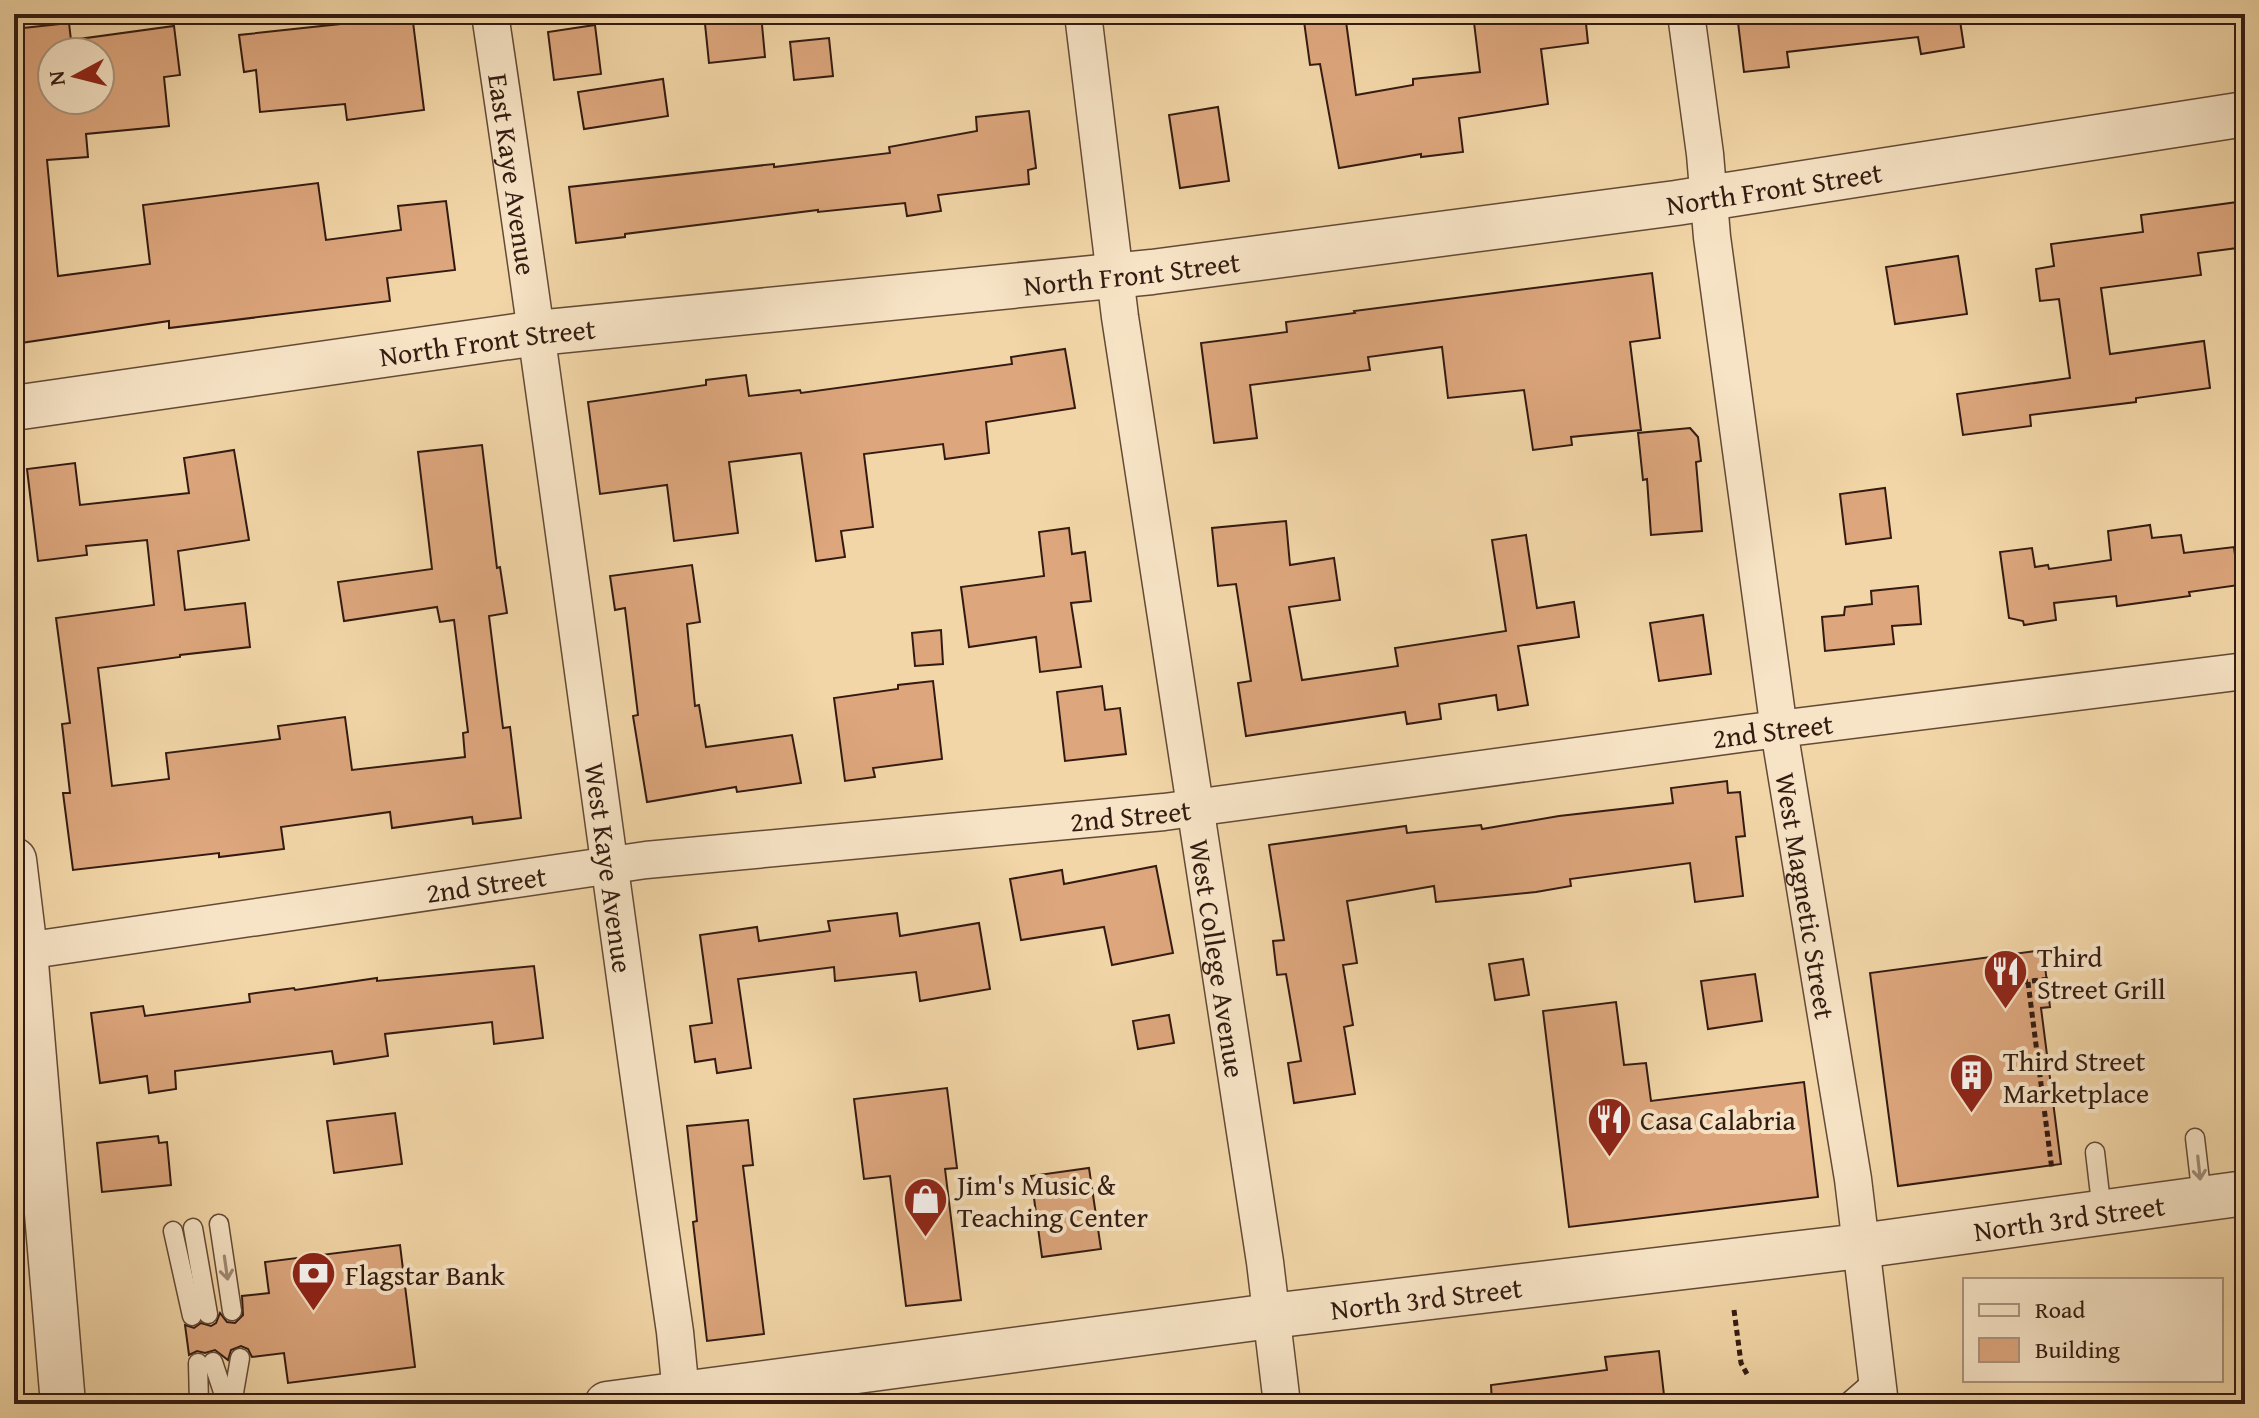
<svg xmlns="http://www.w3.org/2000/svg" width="2259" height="1418" font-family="'Gentium Book Plus',serif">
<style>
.building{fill:#dda67d;stroke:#331b11;stroke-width:2;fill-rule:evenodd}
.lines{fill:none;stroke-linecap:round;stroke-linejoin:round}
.service-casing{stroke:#634a36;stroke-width:21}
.minor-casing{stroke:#634a36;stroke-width:39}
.tertiary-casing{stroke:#634a36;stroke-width:47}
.path{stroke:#331b11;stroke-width:5;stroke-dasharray:6 4;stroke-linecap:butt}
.service{stroke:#f7e4c6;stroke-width:18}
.minor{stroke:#f7e4c6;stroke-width:36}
.tertiary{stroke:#f7e4c6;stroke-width:44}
.oneway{stroke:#9f8a75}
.labels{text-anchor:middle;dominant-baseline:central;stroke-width:8;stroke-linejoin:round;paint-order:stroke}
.street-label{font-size:28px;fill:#331b11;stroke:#f7e4c6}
.poi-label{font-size:28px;fill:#331b11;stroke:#f7e4c6;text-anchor:start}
</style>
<rect width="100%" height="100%" fill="#f2d6a7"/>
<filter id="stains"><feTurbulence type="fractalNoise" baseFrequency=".0025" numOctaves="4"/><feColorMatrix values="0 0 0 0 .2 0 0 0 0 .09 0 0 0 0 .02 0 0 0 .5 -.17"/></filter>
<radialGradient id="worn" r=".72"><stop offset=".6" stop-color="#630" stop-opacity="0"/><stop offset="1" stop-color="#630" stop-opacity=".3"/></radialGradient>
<!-- building -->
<g class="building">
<polygon points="339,14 412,14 424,110 347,120 345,104 260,112 256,70 244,72 239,35 340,24"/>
<polygon points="704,14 761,14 765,57 709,63"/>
<polygon points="1303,14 1345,14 1356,95 1413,85 1413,79 1480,72 1473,14 1585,14 1588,43 1541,49 1548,104 1459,118 1463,152 1421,157 1421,154 1339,168 1320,64 1310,65"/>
<polygon points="1737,14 1959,14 1964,47 1921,54 1918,37 1787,52 1789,67 1744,72"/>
<path d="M 69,23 L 71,40 L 174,26 L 180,75 L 164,77 L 169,126 L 86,134 L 88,157 L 47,160 L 58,276 L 150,264 L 143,205 L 318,183 L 326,240 L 401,230 L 398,206 L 446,201 L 455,270 L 387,278 L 390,301 L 169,328 L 169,321 L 14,344 L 14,29 ZM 52,52 L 100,52 L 100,100 L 52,100 Z"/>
<polygon points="595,25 601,74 554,80 548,32"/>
<polygon points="829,38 833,76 794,80 790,42"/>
<polygon points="663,79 668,116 584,129 578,92"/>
<polygon points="1218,107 1229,181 1180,188 1169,115"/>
<polygon points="1029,111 1036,168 1028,170 1029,184 938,195 941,211 907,216 905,203 818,212 818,210 625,234 625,237 576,243 569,187 774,164 774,167 890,153 889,147 977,131 976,117"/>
<polygon points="2245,201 2245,247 2198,253 2201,275 2101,288 2110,354 2204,341 2210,388 2136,398 2136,402 2030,415 2031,426 1963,435 1957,394 2070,378 2059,299 2040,301 2036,269 2054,266 2051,244 2143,232 2141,215"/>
<polygon points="1958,256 1967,314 1895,324 1886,267"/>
<polygon points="1652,273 1660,338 1630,342 1641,430 1571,437 1572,445 1533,450 1524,390 1448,398 1442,347 1368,357 1370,370 1250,385 1257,438 1214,443 1201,343 1287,332 1286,322 1355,313 1354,311"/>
<polygon points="1065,349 1075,408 986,422 989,453 945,459 943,444 864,454 873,527 841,531 845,557 816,561 801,453 729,462 738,533 674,541 667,485 600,494 588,402 706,385 706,380 746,375 749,396 800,390 801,393 1012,364 1011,357"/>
<polygon points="1690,428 1698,437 1701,461 1696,462 1702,531 1651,535 1647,479 1643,480 1638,433"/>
<polygon points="482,445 497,568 500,567 507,613 489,616 503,728 510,727 521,818 473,824 472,817 392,828 390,812 281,827 284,849 219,857 219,853 73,870 63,793 70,793 62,724 70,723 56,618 154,605 147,540 86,546 87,555 38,561 27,469 75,463 80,505 189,493 184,458 234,450 249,540 178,551 185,610 245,603 250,647 180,655 180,657 98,668 112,786 169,779 166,753 280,739 278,726 345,717 352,770 465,757 463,733 468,732 454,620 440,622 437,607 344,621 338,582 432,569 418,452"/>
<polygon points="1885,488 1891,538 1846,544 1840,494"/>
<polygon points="1286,521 1290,565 1334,558 1340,600 1289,607 1302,680 1398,666 1395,648 1506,631 1492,540 1526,535 1537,608 1574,602 1579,637 1518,646 1528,705 1498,710 1496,695 1439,704 1441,719 1407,724 1405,712 1246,736 1238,683 1251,681 1236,584 1218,586 1212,528"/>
<polygon points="2150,525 2152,538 2181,535 2184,553 2234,547 2239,585 2189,592 2190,596 2117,606 2116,596 2054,603 2056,620 2024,625 2023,621 2009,618 2000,552 2032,548 2035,567 2048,565 2049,569 2111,560 2108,531"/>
<polygon points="1069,528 1072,554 1085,552 1091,601 1071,603 1081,667 1040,672 1036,637 969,647 961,587 1044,576 1039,532"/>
<polygon points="692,565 700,622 687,624 695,706 699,705 706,747 792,735 801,783 737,792 736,787 647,802 633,716 638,715 625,608 615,610 610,576"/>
<polygon points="1918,586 1921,624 1892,626 1894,644 1825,651 1822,617 1844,615 1845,607 1872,604 1871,591"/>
<polygon points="1703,615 1711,674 1659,681 1650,623"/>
<polygon points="941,630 943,664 915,666 912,633"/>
<polygon points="933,681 942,759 873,768 875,777 845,781 834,698 898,689 898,685"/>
<polygon points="1102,686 1105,710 1120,708 1126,754 1065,761 1057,692"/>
<polygon points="1727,781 1728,793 1740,792 1745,836 1736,837 1743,896 1695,902 1690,863 1570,879 1571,886 1536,892 1436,902 1434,886 1347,901 1357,963 1343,965 1353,1025 1344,1027 1355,1094 1294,1103 1288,1063 1301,1061 1286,974 1277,975 1273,941 1284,940 1269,845 1406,826 1407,833 1481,825 1482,829 1559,816 1673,803 1671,788"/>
<polygon points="1156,866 1173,953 1112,965 1104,927 1021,940 1010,879 1062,870 1064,884"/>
<polygon points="897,913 900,936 979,923 990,989 920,1001 916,972 835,981 834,967 738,979 751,1068 717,1073 715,1059 695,1062 690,1026 712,1023 700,935 757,927 759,941 830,931 828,921"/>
<polygon points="2043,950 2050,1007 2041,1008 2061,1164 1898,1186 1870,973"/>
<polygon points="1523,959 1529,995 1495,1000 1489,964"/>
<polygon points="534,966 543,1038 494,1044 492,1022 385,1034 388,1056 334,1064 332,1051 175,1071 176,1089 149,1093 147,1076 100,1083 91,1013 143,1006 145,1016 250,1002 249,994 294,988 295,990 377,978 377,981"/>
<polygon points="1755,974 1762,1021 1708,1029 1701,981"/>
<polygon points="1616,1002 1624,1065 1646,1063 1651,1101 1804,1082 1818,1197 1569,1227 1543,1011"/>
<polygon points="1169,1015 1174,1043 1138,1049 1133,1021"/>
<polygon points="947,1088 957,1168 945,1169 961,1300 906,1306 890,1176 864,1179 854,1099"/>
<polygon points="395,1113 402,1164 334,1173 327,1121"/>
<polygon points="748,1120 753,1165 743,1166 764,1334 707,1341 693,1222 697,1221 687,1126"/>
<polygon points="158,1136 159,1143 167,1142 171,1185 102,1192 97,1143"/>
<polygon points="1089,1168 1101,1249 1042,1257 1031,1176"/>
<polygon points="400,1245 415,1367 288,1383 284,1353 252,1357 248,1349 241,1346 231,1350 228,1360 215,1350 205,1353 197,1351 189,1355 185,1325 194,1328 201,1323 211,1326 216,1323 220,1313 227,1322 235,1323 243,1315 242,1296 269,1293 265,1262"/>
<polygon points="1659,1351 1665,1404 1492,1404 1491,1385 1607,1370 1605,1357"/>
</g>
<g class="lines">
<defs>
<g id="service">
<polyline points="2195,1138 2202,1198"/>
<polyline points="2095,1152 2102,1212"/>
<polyline points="219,1224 232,1311"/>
<polyline points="193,1228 208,1314"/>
<polyline points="173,1231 192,1316"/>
<polyline points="213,1362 227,1404"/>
<polyline points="198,1363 199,1404"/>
<polyline points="232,1404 240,1358"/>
<polyline points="1846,1404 1876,1378"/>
</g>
<g id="minor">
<path id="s1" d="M 490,14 C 556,453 611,893 675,1332 L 682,1404"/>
<path id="s2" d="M 1083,14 L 1120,317 L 1265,1262 L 1282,1404"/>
<path id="s3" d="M 1686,14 L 1705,154 L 1712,237 L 1779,730 L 1853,1179 L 1880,1404"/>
<path id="s4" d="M 25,951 L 646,860 L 1164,812 L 1747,733 L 2237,672"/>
</g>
<g id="tertiary">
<path id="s5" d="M 14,408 L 537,333 L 1152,272 L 1676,203 L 2245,114"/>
<polyline points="14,860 25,951 63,1404"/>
<path id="s6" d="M 607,1404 L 1271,1316 L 1860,1246 L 2245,1193"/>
</g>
</defs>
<!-- service casing -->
<use href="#service" class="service-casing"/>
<!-- minor casing -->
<use href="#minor" class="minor-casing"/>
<!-- tertiary casing -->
<use href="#tertiary" class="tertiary-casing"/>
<!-- path -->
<g class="path">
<polyline points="2022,982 2049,979"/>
<polyline points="2028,982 2052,1170"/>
<polyline points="1734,1310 1741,1363 1748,1376"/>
</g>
<!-- service -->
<use href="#service" class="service"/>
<!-- minor -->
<use href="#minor" class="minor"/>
<!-- tertiary -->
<use href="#tertiary" class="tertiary"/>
</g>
<!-- one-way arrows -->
<defs><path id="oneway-shaft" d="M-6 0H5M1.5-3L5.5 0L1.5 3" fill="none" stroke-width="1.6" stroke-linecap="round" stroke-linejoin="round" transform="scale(2)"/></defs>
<g class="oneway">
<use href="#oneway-shaft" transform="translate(2199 1168) rotate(84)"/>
<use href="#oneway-shaft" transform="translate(226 1268) rotate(82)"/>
</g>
<!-- icons -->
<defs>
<symbol id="restaurant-pin" viewBox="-11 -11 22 30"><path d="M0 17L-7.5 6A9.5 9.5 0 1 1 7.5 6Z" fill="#8f2418" stroke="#f7e4c6"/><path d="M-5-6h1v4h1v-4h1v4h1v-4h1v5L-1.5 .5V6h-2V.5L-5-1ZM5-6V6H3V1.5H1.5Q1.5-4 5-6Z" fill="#fff"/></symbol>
<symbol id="building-pin" viewBox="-11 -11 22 30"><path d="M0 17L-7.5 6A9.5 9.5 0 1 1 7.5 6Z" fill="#8f2418" stroke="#f7e4c6"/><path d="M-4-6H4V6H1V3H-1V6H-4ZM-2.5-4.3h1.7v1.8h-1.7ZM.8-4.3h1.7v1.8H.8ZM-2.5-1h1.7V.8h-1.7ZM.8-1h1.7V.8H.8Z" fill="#fff"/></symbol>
<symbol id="shop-pin" viewBox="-11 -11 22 30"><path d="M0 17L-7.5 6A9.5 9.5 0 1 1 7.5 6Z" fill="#8f2418" stroke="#f7e4c6"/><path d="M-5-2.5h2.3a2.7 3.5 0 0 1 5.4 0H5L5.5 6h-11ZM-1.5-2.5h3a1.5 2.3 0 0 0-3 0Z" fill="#fff"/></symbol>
<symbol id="bank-pin" viewBox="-11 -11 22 30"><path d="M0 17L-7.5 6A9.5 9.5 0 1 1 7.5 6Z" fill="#8f2418" stroke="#f7e4c6"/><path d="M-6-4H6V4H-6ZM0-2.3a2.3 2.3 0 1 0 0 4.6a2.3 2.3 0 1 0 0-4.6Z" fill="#fff"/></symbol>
</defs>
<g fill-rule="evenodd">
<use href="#restaurant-pin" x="1980" y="946" width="51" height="69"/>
<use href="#building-pin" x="1946" y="1050" width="51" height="69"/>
<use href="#restaurant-pin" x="1584" y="1094" width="51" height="69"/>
<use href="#shop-pin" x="900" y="1174" width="51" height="69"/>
<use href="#bank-pin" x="288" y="1248" width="51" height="69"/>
</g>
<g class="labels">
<!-- street labels -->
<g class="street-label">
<text stroke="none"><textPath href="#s1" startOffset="162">East Kaye Avenue</textPath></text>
<text stroke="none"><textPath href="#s5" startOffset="1774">North Front Street</textPath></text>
<text stroke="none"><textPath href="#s5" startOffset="1126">North Front Street</textPath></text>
<text stroke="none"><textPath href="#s5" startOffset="478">North Front Street</textPath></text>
<text stroke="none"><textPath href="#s4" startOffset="1762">2nd Street</textPath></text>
<text stroke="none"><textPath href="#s4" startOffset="1114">2nd Street</textPath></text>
<text stroke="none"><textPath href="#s1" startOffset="862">West Kaye Avenue</textPath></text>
<text stroke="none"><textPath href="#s4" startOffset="466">2nd Street</textPath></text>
<text stroke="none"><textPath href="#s3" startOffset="890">West Magnetic Street</textPath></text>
<text stroke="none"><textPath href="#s2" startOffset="954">West College Avenue</textPath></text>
<text stroke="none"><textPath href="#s6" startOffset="1474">North 3rd Street</textPath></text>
<text stroke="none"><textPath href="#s6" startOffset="826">North 3rd Street</textPath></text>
</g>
<!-- poi labels -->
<g class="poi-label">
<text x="2037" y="956">Third<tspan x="2037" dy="32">Street Grill</tspan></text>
<text x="2003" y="1060">Third Street<tspan x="2003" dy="32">Marketplace</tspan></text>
<text x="1640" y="1119">Casa Calabria</text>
<text x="957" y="1184">Jim's Music &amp;<tspan x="957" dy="32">Teaching Center</tspan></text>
<text x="345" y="1274">Flagstar Bank</text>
</g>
</g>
<!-- margin -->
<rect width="2259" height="1418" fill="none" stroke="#f2d6a7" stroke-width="48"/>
<rect x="16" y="16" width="2227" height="1386" fill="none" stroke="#331b11" stroke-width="4"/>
<rect x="24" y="24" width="2211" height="1370" fill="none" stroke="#331b11" stroke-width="2"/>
<!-- legend -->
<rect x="1963" y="1278" width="260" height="104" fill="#f7e4c6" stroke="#a9947e" stroke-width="2"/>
<rect x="1979" y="1304" width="40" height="12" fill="#f7e4c6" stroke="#a9947e" stroke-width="2"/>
<text x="2035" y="1318" font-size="24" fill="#331b11">Road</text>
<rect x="1979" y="1338" width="40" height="24" fill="#dda67d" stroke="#a9947e" stroke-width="2"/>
<text x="2035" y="1358" font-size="24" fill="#331b11">Building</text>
<!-- north arrow -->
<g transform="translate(76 76) rotate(263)"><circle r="38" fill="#f7e4c6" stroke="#a9947e" stroke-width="2"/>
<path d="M0-6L14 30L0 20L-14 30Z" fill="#8f2418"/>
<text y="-12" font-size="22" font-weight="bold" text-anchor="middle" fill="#331b11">N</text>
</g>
<rect width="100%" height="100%" filter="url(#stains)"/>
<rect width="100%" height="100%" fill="url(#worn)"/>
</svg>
